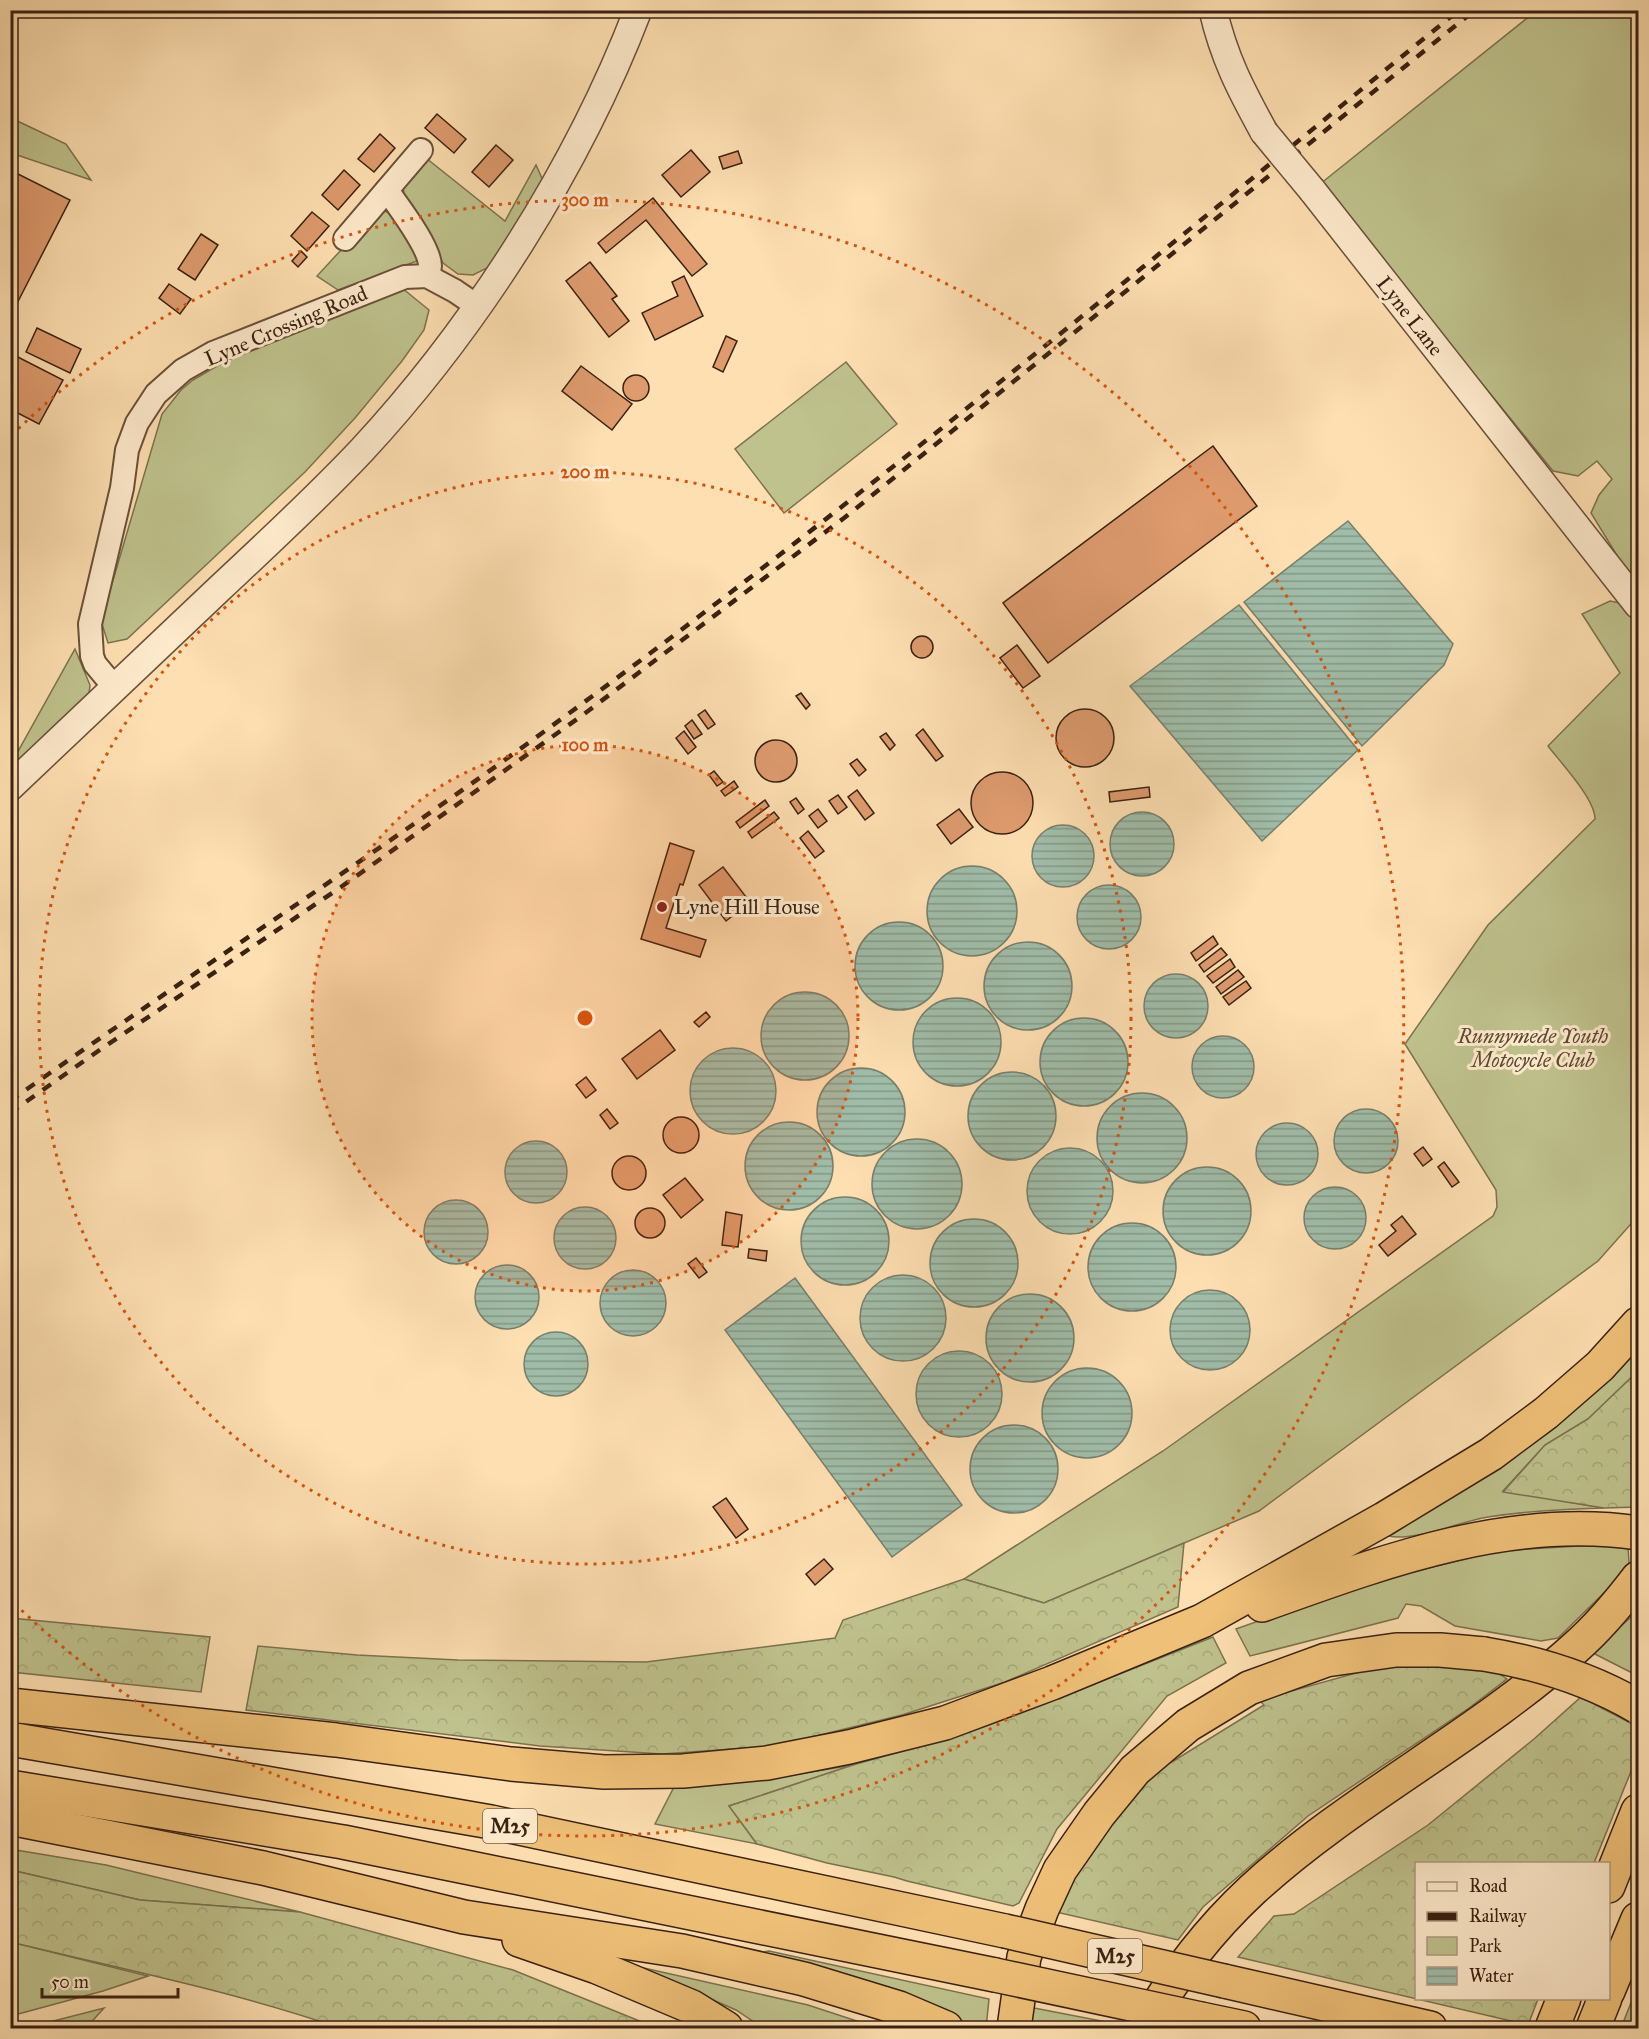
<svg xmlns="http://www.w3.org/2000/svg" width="1649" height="2039" font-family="'IM FELL Great Primer',serif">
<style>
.green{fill:#bfc28d;stroke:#7c7250;stroke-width:1.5}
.forest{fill:url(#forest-crowns);stroke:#7c7250;stroke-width:1.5}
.water{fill:url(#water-rules);stroke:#777f6d;stroke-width:1.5}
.building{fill:#de9b6e;stroke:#3a2112;stroke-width:1.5}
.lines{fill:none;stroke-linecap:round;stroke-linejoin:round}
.minor-casing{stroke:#6b503a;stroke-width:26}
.tertiary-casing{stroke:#6b503a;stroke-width:30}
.motorway-casing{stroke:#3a2112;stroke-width:36}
.minor{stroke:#feeacc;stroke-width:22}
.tertiary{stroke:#feeacc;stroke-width:27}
.motorway{stroke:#efc078;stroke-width:33}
.rail{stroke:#3a2112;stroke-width:4.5;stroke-dasharray:10 10;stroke-linecap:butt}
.tertiary-bridge-casing{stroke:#6b503a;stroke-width:30;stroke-linecap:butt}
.motorway-bridge-casing{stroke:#3a2112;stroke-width:36;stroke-linecap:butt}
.tertiary-bridge{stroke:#feeacc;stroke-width:27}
.motorway-bridge{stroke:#efc078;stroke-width:33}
.ring{fill:none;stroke:#d7530d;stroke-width:3;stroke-dasharray:3 6}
.poi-dot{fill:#8f2418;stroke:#feeacc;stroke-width:2}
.labels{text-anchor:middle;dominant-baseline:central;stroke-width:6;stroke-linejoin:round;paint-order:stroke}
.shield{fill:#feeacc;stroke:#755d4a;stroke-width:1.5}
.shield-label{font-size:20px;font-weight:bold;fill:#3a2112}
.street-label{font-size:21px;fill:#3a2112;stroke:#feeacc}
.poi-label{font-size:21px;fill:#3a2112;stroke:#feeacc;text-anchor:start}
.park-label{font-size:21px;font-style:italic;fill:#5b4931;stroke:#feeacc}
.centre{fill:#d7530d;stroke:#feeacc;stroke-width:3}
.ring-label{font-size:18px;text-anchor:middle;font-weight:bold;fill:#d7530d;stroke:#feeacc;stroke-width:6;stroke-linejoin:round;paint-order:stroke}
</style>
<defs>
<pattern id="forest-crowns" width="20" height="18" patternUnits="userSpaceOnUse" patternTransform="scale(1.5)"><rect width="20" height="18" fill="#bfc28d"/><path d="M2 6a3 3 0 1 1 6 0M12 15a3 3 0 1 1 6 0" fill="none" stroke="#a5a679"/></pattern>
<pattern id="water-rules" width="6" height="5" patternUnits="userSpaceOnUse" patternTransform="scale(1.5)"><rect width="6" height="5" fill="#a0bda9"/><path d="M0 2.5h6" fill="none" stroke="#839988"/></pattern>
</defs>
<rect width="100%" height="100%" fill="#fedfb1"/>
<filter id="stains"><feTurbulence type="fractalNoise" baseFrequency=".00333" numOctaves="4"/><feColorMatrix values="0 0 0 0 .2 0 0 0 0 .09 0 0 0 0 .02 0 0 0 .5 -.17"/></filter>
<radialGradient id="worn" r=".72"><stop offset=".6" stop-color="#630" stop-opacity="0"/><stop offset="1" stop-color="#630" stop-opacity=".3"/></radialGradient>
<!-- green -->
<g class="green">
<polygon points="1536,11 1638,11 1638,582 1621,562 1591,513 1599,495 1612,479 1597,461 1578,476 1553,471 1320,184"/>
<polygon points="11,118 66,144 91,180 11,153"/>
<polygon points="426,158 505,221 536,165 544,183 489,267 473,275 458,274 443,263 404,196 403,183"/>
<polygon points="379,209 395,215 415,246 417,261 338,290 317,276"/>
<polygon points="402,288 429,310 424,330 402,361 355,418 305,472 127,639 108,643 101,621 162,414 181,390 193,380 253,345"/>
<polygon points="846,362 897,424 784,513 735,449"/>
<path d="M 1610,601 L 1620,603 L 1638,625 L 1638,1216 L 1598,1261 L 1259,1511 L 1044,1603 L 964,1579 L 1163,1451 L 1493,1216 L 1497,1207 L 1496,1190 L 1405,1044 L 1488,925 L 1595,819 C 1595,799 1561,763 1548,746 L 1620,673 L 1582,614 Z"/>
<polygon points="75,649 90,685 89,694 11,767 11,764"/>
<path d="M 1638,1350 L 1638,1371 L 1588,1419 L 1545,1445 L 1503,1491 L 1604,1508 C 1565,1509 1527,1511 1488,1517 C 1462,1521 1412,1542 1389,1536 L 1488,1473 L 1594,1392 Z"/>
<polygon points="1596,1545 1628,1546 1629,1563 1612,1585 1558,1638 1541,1641 1455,1626 1421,1606 1406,1604 1398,1618 1250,1656 1236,1629 1358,1586 1496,1551"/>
<polygon points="1638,1607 1638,1676 1591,1652 1630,1618"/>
<polygon points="853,1765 729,1806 757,1844 655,1824 674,1787 763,1780"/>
<polygon points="10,1849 106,1865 300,1912 140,1900 11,1870"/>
<polygon points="11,1942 148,1976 103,1991 11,2016"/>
<polygon points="769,1951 989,1999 986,2028 977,2028 918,2001 750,1954"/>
<polygon points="635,1966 808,2005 878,2028 763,2028 736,2010"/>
<polygon points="1029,2007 1117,2024 1115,2028 1027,2028"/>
<polygon points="104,2008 86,2028 26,2028"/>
</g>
<!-- forest -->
<g class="forest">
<polygon points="1638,1371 1638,1507 1604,1508 1503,1492 1545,1445 1588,1419"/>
<polygon points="1184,1543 1178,1607 1005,1682 902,1715 775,1746 662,1754 540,1746 246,1710 258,1646 357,1655 458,1660 646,1662 835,1638 843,1620 964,1579 1044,1603"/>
<polygon points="10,1618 210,1637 201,1692 11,1672"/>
<polygon points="1213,1637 1226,1663 1167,1696 1057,1829 1019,1903 1013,1906 907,1881 894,1877 827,1863 757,1844 729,1806 853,1765 934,1742 1041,1705"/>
<path d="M 1439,1664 L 1498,1673 L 1507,1679 L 1469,1708 L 1308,1816 L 1203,1907 L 1178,1940 L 1056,1912 L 1061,1900 C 1090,1852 1123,1784 1175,1760 L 1264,1705 L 1259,1700 L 1374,1668 Z"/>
<polygon points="1581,1697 1638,1727 1638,1754 1594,1863 1416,1864 1416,1998 1538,1999 1528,2025 1238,1957 1274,1916 1294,1914 1428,1825 1534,1739"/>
<path d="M 11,1870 L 140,1900 L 300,1912 L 513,1970 L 657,2028 L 340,2028 C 233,1991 120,1969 11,1942 Z"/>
<polygon points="1638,1985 1638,2028 1621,2028"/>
</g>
<!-- water -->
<g class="water">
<polygon points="1348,521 1453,644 1444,665 1362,746 1244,602"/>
<polygon points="1239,605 1358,750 1262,841 1130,686"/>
<circle cx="1142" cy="844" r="32"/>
<circle cx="1063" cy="856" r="31"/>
<circle cx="972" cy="911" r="45"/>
<circle cx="1109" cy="917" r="32"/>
<circle cx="899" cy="966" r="44"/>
<circle cx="1028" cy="986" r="44"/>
<circle cx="1176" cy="1006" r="32"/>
<circle cx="805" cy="1036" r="44"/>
<circle cx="957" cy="1042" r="44"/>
<circle cx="1084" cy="1062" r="44"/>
<circle cx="1223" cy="1067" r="31"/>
<circle cx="733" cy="1091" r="43"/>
<circle cx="861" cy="1112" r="44"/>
<circle cx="1012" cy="1116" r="44"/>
<circle cx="1142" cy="1138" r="45"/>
<circle cx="1366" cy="1141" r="32"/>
<circle cx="789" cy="1166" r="44"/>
<circle cx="1287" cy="1154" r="31"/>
<circle cx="917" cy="1184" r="45"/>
<circle cx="536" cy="1172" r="31"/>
<circle cx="1070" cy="1191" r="43"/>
<circle cx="1207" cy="1211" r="44"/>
<circle cx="1335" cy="1218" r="31"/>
<circle cx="845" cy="1241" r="44"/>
<circle cx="456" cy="1232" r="32"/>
<circle cx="585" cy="1238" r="31"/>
<circle cx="974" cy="1263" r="44"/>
<circle cx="1132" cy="1267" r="44"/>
<circle cx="507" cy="1297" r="32"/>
<circle cx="633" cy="1303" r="33"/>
<circle cx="903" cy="1318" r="43"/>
<polygon points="795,1278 962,1505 892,1557 725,1330"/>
<circle cx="1210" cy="1330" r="40"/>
<circle cx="1030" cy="1338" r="44"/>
<circle cx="556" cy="1364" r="32"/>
<circle cx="959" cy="1394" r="43"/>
<circle cx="1087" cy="1413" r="45"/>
<circle cx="1014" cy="1469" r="44"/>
</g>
<!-- building -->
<g class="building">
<polygon points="437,114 466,139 454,153 425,128"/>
<polygon points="380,134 395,148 374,172 358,159"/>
<polygon points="496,145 513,160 489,187 472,172"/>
<polygon points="691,150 710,172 681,197 662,175"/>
<polygon points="738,151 742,163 723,169 719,157"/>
<polygon points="10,170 70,200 10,317"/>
<polygon points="344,170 360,185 338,210 322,195"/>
<polygon points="653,198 707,264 692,276 646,220 606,253 598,243"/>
<polygon points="312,212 329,226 307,251 291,236"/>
<polygon points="201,234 218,245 195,280 178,269"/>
<polygon points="301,251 307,257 298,267 292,261"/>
<polygon points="590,262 617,296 612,299 629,321 609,337 566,281"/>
<polygon points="684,276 703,316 655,340 642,313 678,296 672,282"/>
<polygon points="169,284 191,299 180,314 159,298"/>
<polygon points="37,328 81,349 70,373 26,352"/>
<polygon points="726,336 737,341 723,372 713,367"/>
<polygon points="10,353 63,380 39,424 10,409"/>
<polygon points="581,366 632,404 612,430 562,391"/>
<circle cx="636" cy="388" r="13"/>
<polygon points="1213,446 1257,506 1048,663 1003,603"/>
<circle cx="922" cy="647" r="11"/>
<polygon points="1017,645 1040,676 1023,688 1000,658"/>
<polygon points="801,693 810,705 806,709 796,696"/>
<circle cx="1085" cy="738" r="29"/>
<polygon points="705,710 715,724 708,729 698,715"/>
<polygon points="692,720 702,734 694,739 685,726"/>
<polygon points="923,729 943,756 936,761 916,735"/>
<polygon points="684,731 696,747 688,754 676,738"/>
<polygon points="886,733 895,745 890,750 880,737"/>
<circle cx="776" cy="761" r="21"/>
<polygon points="857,759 866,770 859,776 850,764"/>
<polygon points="714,771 723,782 717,786 709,775"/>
<circle cx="1002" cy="803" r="31"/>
<polygon points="734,781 738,787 725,796 721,791"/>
<polygon points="1149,787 1150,797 1110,802 1109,792"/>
<polygon points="857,790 874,813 865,820 848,797"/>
<polygon points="838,795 847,807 838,814 829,801"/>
<polygon points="796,798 804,809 798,814 790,802"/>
<polygon points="765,800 769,806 740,828 736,822"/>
<polygon points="818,809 827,821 818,828 809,816"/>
<polygon points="959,809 973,827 951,844 937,825"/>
<polygon points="774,812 779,818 752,838 748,832"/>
<polygon points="808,831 824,851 815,858 800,838"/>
<polygon points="670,843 694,851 683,885 680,884 666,928 706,940 700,957 641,939"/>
<polygon points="723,867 750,902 726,921 699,885"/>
<polygon points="1213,936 1218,944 1196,961 1191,953"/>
<polygon points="1221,948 1227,955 1204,972 1199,965"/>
<polygon points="1230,959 1235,967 1213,983 1207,976"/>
<polygon points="1238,970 1244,977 1221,994 1216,987"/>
<polygon points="1246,981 1251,988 1229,1005 1223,997"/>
<polygon points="706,1012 710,1017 699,1027 694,1022"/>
<polygon points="660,1030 675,1050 637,1079 622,1059"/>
<polygon points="586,1077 596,1090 586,1098 576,1085"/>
<polygon points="607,1109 618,1123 610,1129 600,1115"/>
<circle cx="681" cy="1135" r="18"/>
<polygon points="1423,1147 1432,1159 1423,1166 1414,1154"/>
<circle cx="629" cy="1173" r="17"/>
<polygon points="1444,1162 1459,1182 1452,1187 1438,1167"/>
<polygon points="685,1178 703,1200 681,1218 663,1195"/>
<circle cx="650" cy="1223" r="15"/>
<polygon points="726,1212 742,1215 738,1247 722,1245"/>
<polygon points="1402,1216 1416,1234 1388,1256 1379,1245 1396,1231 1391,1225"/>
<polygon points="749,1249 767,1251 766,1261 748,1258"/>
<polygon points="696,1258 707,1272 699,1278 688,1264"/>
<polygon points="726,1498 748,1529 736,1538 713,1507"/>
<polygon points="824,1559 833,1569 815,1585 806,1574"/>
</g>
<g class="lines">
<defs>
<g id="minor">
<path d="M 387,190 C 398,206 430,247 430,266 C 430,270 428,273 427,276"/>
<polyline points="345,239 421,150"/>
<polyline points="115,688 95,664 92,656 90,624 122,488 127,450 137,423 156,394 183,370 213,353 405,277 427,276 455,291 477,306"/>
</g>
<g id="tertiary">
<path d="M 1213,10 C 1224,58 1241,90 1264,132"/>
<polyline points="1312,190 1638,605"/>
<path d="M 10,787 C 80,721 150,654 220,588 C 268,543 317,498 362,450 C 476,327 578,167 638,10"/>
</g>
<g id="motorway">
<path d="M 1262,1605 C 1382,1562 1509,1514 1638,1533"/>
<polyline points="10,1705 336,1740 511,1764 604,1772 683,1771 767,1763 849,1747 945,1723 1052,1683 1202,1621 1384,1519 1491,1454 1546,1413 1600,1366 1638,1324"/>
<polyline points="10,1739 491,1822 1005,1931"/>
<polyline points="10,1787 343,1842 995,1975"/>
<polyline points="10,1818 263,1868 464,1917 682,1951 804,1979 899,2008 946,2028"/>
<polyline points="1608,1886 1638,1811"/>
<polyline points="519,1940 597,1967 692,2007 726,2028"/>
<polyline points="1224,1981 1430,2028"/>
<polyline points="1608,1991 1638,1919"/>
<polyline points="1201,2019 1244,2028"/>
<polyline points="1014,2028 1024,1957 1042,1909 1060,1870 1099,1814 1135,1770 1188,1725 1249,1688 1326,1660 1396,1650 1440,1650 1484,1654"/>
<path d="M 1144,2028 C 1173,1977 1209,1930 1252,1890 C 1351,1799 1475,1738 1575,1648 C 1599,1627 1619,1603 1638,1578"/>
<polyline points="1552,2028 1564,1998"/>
<polyline points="1593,2028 1605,1998"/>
</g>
</defs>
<!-- minor casing -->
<use href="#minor" class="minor-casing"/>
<!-- tertiary casing -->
<use href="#tertiary" class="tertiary-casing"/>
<!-- motorway casing -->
<use href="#motorway" class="motorway-casing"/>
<!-- minor -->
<use href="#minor" class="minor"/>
<!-- tertiary -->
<use href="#tertiary" class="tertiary"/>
<!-- motorway -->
<use href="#motorway" class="motorway"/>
<!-- rail -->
<g class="rail">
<path d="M 10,1101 C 194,971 383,850 564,717 C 871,492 1164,250 1459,10"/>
<polyline points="10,1113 101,1049 341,887 580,717 844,518 1475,10"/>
</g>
<defs>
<polyline id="tertiary-bridge" points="1264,132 1312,190"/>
<g id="motorway-bridge">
<path d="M 1484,1654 C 1539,1663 1590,1679 1638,1707"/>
<polyline points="1005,1931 1224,1981"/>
<polyline points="995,1975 1201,2019"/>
</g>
</defs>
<!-- tertiary-bridge casing -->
<use href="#tertiary-bridge" class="tertiary-bridge-casing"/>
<!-- motorway-bridge casing -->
<use href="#motorway-bridge" class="motorway-bridge-casing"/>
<!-- tertiary-bridge -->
<use href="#tertiary-bridge" class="tertiary-bridge"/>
<!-- motorway-bridge -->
<use href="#motorway-bridge" class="motorway-bridge"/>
</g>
<!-- distance rings -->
<circle cx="585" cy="1018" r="273" fill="#d7530d" fill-opacity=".12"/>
<g class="ring">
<circle cx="585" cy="1018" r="273"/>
<circle cx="585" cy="1018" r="546"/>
<path d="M12 435A818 818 0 1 1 12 1601"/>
</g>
<!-- markers -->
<circle class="poi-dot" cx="662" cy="907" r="6"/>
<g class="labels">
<!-- shield labels -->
<g class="shield">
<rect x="483" y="1809" width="54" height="34" rx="4.5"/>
<rect x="1088" y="1939" width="54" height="34" rx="4.5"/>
</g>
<g class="shield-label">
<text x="510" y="1826">M25</text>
<text x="1115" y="1956">M25</text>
</g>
<!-- street labels -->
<g class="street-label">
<text transform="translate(1410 316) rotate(52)">Lyne Lane</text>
<text transform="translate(286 326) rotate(-23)">Lyne Crossing Road</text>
</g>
<!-- poi labels -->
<g class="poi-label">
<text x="674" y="907">Lyne Hill House</text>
</g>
<!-- park labels -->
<g class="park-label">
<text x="1533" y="1036">Runnymede Youth<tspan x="1533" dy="24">Motocycle Club</tspan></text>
</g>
</g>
<circle cx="585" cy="1018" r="9" class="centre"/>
<g class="ring-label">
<text x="585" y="206">300 m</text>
<text x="585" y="478">200 m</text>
<text x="585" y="751">100 m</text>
</g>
<!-- margin -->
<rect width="1649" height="2039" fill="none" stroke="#fedfb1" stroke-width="36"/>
<rect x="12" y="12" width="1625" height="2015" fill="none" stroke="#3a2112" stroke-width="3"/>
<rect x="18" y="18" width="1613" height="2003" fill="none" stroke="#3a2112" stroke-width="1.5"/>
<!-- legend -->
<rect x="1415" y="1862" width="195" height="138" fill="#feeacc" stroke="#b09a82" stroke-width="1.5"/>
<rect x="1427" y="1882" width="30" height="9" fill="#feeacc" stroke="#b09a82" stroke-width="1.5"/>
<text x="1469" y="1892" font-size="18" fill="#3a2112">Road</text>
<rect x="1427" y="1912" width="30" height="9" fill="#3a2112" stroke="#b09a82" stroke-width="1.5"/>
<text x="1469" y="1922" font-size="18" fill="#3a2112">Railway</text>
<rect x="1427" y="1937" width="30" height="18" fill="#bfc28d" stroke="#b09a82" stroke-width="1.5"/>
<text x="1469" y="1952" font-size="18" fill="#3a2112">Park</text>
<rect x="1427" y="1967" width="30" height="18" fill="url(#water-rules)" stroke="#b09a82" stroke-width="1.5"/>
<text x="1469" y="1982" font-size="18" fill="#3a2112">Water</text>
<!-- scale -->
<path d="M42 1988v9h136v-9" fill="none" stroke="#3a2112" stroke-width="3"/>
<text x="51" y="1988" font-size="18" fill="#3a2112" stroke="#feeacc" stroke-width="4.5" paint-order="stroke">50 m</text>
<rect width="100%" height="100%" filter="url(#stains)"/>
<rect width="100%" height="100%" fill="url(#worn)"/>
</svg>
